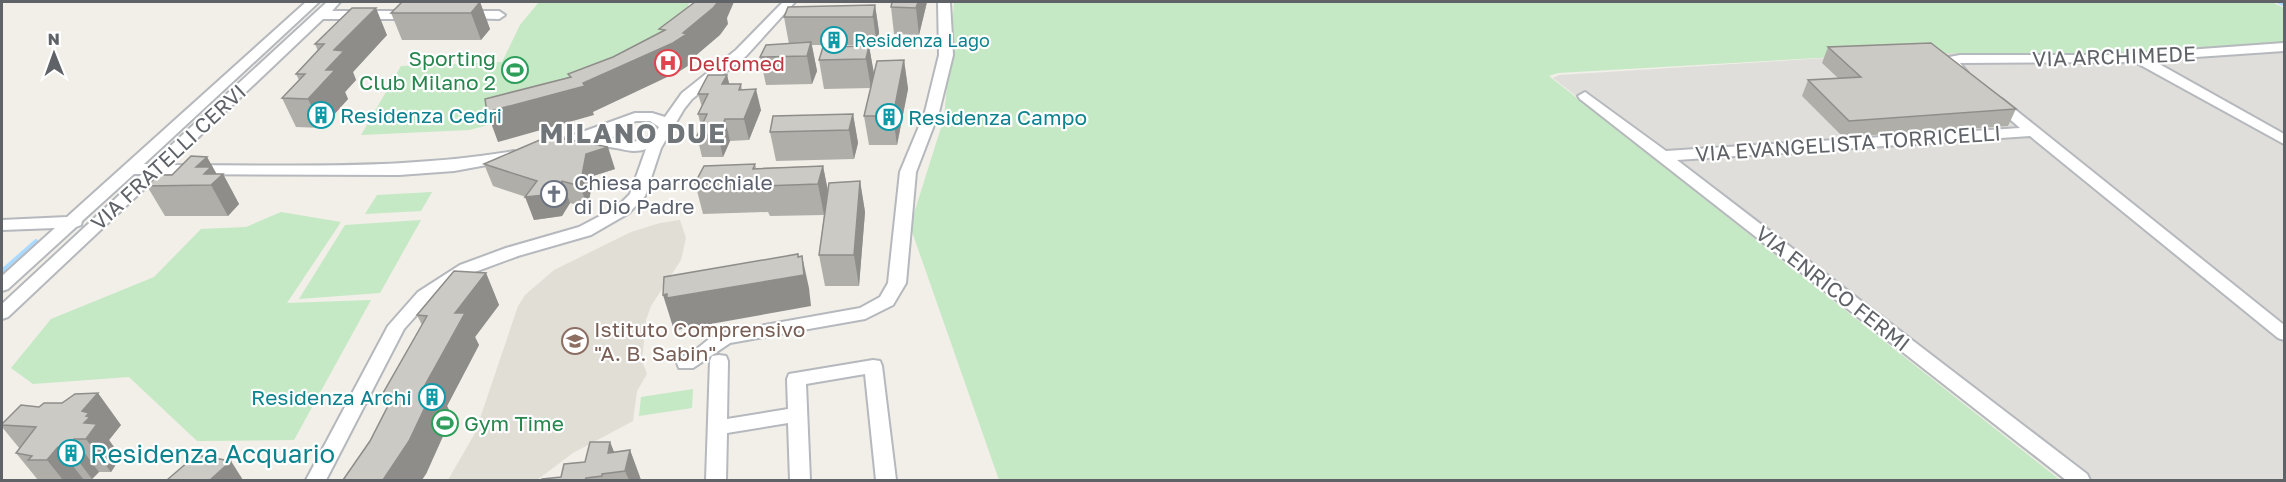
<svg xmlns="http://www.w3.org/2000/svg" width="2286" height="482" font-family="'Golos Text',sans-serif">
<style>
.industrial{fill:#e0deda}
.education{fill:#e1ded6}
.green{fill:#c5e8c5}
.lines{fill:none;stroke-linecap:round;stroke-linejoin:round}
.stream-far1{stroke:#aadaff;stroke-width:3}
.stream{stroke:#aadaff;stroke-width:4}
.minor-casing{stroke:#b5b8bc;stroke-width:4}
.minor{fill:#fff;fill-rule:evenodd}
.wall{fill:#afaea9}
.shaded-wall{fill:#8f8d8a}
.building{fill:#cccac5;stroke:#8f8d8a;stroke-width:1.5}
.labels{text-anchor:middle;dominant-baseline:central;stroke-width:4.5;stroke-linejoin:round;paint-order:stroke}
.far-culture-label{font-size:18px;fill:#0d838f;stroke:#fff;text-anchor:start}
.street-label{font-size:21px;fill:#5f6368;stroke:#fff}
.leisure-label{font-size:21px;fill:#27864d;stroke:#fff;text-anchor:end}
.health-label{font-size:21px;fill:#be3a42;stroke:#fff;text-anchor:start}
.culture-label{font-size:21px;fill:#0d838f;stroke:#fff;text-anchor:start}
.worship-label{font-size:21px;fill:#5b616d;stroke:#fff;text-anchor:start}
.education-label{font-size:21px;fill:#785e54;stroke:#fff;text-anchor:start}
.near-culture-label{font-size:26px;fill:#0d838f;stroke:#fff;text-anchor:start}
.district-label{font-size:27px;font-weight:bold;letter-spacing:1.5px;fill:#70757a;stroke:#fff}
</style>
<rect width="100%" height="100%" fill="#f1efe8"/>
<!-- industrial -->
<polygon class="industrial" points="2284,42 2284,480 2062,480 1553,78 1559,75 1906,53 2122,53"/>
<!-- education -->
<polygon class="education" points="680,220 686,238 681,260 651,306 646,320 642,361 647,374 637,391 633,421 573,453 537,480 448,480 475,433 518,306 525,295 554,270 631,232 660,223"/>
<!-- green -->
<g class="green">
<polygon points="539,2 704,2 689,3 686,14 662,51 549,109 469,130 361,135 401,66 502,62 520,25"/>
<polygon points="954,2 2272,2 2284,8 2284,42 2122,53 1906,53 1558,73 1549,76 2060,480 999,480 910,226 944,118"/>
<polygon points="432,192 421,211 365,214 377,195"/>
<polygon points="281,212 341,222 287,303 371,300 294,440 197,441 129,377 33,384 11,368 51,319 154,277 201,229 246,227"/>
<polygon points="421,220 380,293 299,299 345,225"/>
<polygon points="693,389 692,408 639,416 641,397"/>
</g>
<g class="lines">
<!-- stream-far1 -->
<polyline class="stream-far1" points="2278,2 2284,5"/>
<!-- stream -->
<polyline class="stream" points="2,271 36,241"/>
<defs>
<g id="minor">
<path d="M 306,2 L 319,2 L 144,164 L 151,164 L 327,2 L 340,2 L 332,11 L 415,11 L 421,15 L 415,19 L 323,19 L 169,165 C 285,165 400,170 514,151 L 519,153 L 522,156 L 519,159 L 454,171 L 399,175 L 160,174 L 8,317 L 2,319 L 2,304 L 142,174 L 134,174 L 82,221 L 81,225 L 76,227 L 8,289 L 2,291 L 2,276 L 55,228 L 2,230 L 2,220 L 67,217 Z"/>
<path d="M 783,2 L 795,2 L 746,56 L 692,99 L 684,109 L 661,148 L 645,196 L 629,213 L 591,235 L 518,256 L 472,273 L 430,300 L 404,329 L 326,480 L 306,480 L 388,326 L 418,292 L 460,265 L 506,248 L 579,227 L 617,207 L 630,194 L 646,149 C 631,154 623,148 608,147 C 597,145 584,152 575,145 L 554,151 L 547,147 L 549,144 L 635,113 L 652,113 L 665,117 L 682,93 L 736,50 ZM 636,121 L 650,121 L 659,127 C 648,145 630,143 612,138 L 623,127 Z"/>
<polygon points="938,2 950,2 953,55 939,112 916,172 906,283 893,305 865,319 730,343 693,368 679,368 677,363 679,358 693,352 709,339 726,332 860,308 880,297 888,283 900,172 925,112 939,55"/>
<polygon points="465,11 499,11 505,15 499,19 461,18 461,12"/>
<polygon points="2284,43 2284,51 2152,60 2284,134 2284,144 2135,62 1960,63 1968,73 1961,77 1956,76 1942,61 1944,58 1960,55 2117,55"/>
<polygon points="1585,92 1666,151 2020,128 1990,102 1992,99 2002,99 2284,325 2284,340 2278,338 2030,136 1677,160 2087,474 2090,480 2066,480 1580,99 1578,96"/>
<polygon points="719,355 726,356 728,361 727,419 788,409 787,379 789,374 873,360 880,361 882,366 896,480 876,480 865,374 806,384 810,480 790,480 788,423 727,433 726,480 706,480 710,361 712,356"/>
</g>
</defs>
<!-- minor casing -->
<use href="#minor" class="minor-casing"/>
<!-- minor -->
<use href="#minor" class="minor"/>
</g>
<!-- wall -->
<g class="wall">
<polygon points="480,2 490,29 481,40 402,40 391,13"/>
<polygon points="927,2 919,35 894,34 891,7"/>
<polygon points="875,5 879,32 877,45 812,45 817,71 812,84 766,85 760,57 789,44 784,17"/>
<polygon points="387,35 353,72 356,80 345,92 348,99 322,128 296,127 282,98 299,80 296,74 318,51 315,44"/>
<polygon points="869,46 874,74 871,88 824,89 819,60"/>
<polygon points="1828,47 2016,109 2008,126 1843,137 1802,96 1808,80 1838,78 1822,63"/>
<polygon points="904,60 908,89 897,145 869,145 864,116"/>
<polygon points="727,75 729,84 741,84 742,90 761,110 749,140 730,141 723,157 702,157 697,136 701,126 698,114 702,107 698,94"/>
<polygon points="853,114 858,143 854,159 776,161 770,132"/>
<polygon points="207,157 216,174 223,174 239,204 228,216 165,216 147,186 172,175"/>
<polygon points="484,164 615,169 593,176 588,208 570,203 562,216 534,220 526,197 493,186"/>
<polygon points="755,164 756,168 823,166 828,192 860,181 865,212 859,286 825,286 819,255 824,215 770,216 768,212 703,214 695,183"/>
<polygon points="486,273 499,305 475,337 479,345 447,406 452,416 426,474 370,441 388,406 382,395 422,325 417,315"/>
<polygon points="2,424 121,425 109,440 121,457 111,472 99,472 92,479 83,480 38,480 16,453 20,449 2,427"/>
<polygon points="610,442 614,452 630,450 641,480 541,480 561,477 585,462"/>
</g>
<!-- shaded-wall -->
<g class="shaded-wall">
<polygon points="480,2 490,29 481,40 471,13"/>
<polygon points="718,2 734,2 727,18 728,24 720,35 693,58 694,62 680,71 593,112 594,115 498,142 487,112 683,33"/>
<polygon points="918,2 927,2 919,35 916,8"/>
<polygon points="875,5 879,32 877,45 873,17"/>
<polygon points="376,8 387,35 353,72 356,80 345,92 348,99 322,128 308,99 326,70 334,50"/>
<polygon points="811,42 817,71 812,84 807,56"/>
<polygon points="869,46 874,74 871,88 866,59"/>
<polygon points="904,60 908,89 897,145 893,116"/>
<polygon points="727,75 732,95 722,84"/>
<polygon points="756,89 761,110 749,140 744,119"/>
<polygon points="853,114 858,143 854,159 849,130"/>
<polygon points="725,119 730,141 723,157 718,135"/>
<polygon points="608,147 615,169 593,176 588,208 580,186 586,154"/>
<polygon points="207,157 219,178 223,174 239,204 228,216 211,185 196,167"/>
<polygon points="823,166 829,196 824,215 818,184"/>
<polygon points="562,181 570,203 562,216 534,220 525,197"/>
<polygon points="860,181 865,212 859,286 854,255"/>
<polygon points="802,256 809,288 811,306 677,330 676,326 673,327 663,295 802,275"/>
<polygon points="486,273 499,305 475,337 479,345 447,406 452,416 426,474 422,480 383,480 425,385 455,313"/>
<polygon points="98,393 121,425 109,440 121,457 111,472 86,439 82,411"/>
<polygon points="74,439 99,472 92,479 67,446"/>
<polygon points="610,442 622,472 608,453"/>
<polygon points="58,447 84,480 63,480 47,460"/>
<polygon points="630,450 641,480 629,480 625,471"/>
<polygon points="231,461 243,480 210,480"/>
</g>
<!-- building -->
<g class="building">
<polygon points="402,2 480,2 471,13 391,13"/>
<polygon points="695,2 718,2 713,8 683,33 687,34 673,43 583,83 585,86 487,112 485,99 571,77 568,74 613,57 665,30 659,29"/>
<polygon points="892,2 918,2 916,8 891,7"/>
<polygon points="875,5 873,17 784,17 788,7"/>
<polygon points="352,8 376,8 334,50 344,51 326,70 335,70 308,99 282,98 305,74 296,74 324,44 315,44"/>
<polygon points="811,42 807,56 760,57 766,45"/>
<polygon points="1931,43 2016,109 1849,121 1808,80 1861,77 1828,47"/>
<polygon points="869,46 866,59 819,60 823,47"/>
<polygon points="904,60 893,116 864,116 877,61"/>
<polygon points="708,75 727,75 722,84 741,84 739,90 756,89 744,119 725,119 718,135 697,136 707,114 698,114 708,94 698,94"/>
<polygon points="853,114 849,130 770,132 773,116"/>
<polygon points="549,136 608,147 586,154 580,186 562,181 554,194 525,197 537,181 484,164"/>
<polygon points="191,156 207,157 196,167 211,167 204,174 223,174 211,185 147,186 158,175 172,175"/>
<polygon points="755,164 753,169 823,166 818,184 763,186 764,181 695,183 704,166"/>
<polygon points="860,181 854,255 819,255 829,183"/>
<polygon points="798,254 798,257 802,256 804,275 667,298 667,294 663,295 664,277"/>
<polygon points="454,271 486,273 455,313 465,313 425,385 436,384 409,441 383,480 343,480 370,441 394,394 382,395 427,316 417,315"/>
<polygon points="98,393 82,411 89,413 86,416 90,417 84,423 97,424 86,439 74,439 67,446 58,447 47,460 28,460 32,456 16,453 36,427 2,425 2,424 21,405 39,407 44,403 62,403 75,394"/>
<polygon points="590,442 610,442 608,453 630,450 625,471 602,474 602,476 586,478 585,480 541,480 542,479 561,477 564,464 585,462"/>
<polygon points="196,455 231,461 210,480 167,480"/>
</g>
<!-- icons -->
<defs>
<symbol id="building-ring" viewBox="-11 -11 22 22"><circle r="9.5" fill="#fff" stroke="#0f9aa8" stroke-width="1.5"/><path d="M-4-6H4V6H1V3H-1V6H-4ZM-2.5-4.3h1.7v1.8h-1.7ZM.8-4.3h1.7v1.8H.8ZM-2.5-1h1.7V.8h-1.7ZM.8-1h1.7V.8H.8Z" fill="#0f9aa8"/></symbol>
<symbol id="hospital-ring" viewBox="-11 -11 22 22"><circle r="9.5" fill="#fff" stroke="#e0444e" stroke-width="1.5"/><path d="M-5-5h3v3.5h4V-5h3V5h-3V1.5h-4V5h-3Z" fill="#e0444e"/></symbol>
<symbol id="stadium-ring" viewBox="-11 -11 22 22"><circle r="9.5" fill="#fff" stroke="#2e9e5b" stroke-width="1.5"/><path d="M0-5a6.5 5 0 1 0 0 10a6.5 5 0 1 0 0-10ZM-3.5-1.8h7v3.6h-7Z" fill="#2e9e5b"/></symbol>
<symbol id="church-ring" viewBox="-11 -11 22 22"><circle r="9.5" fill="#fff" stroke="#6b7280" stroke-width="1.5"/><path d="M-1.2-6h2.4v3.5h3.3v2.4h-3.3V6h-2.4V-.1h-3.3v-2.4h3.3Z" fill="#6b7280"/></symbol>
<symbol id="school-ring" viewBox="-11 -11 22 22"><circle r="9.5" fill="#fff" stroke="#8d6e63" stroke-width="1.5"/><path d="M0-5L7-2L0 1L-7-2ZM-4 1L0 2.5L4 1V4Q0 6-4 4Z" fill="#8d6e63"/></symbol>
</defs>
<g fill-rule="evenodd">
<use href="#building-ring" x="819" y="25" width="30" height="30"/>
<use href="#hospital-ring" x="653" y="48" width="30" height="30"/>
<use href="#stadium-ring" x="500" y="55" width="30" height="30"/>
<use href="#building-ring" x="306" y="100" width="30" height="30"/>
<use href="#building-ring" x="874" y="102" width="30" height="30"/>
<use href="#church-ring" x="539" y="179" width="30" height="30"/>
<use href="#school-ring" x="560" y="326" width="30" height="30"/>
<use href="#building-ring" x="417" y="382" width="30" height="30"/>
<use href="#stadium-ring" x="430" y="408" width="30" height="30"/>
<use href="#building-ring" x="56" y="438" width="30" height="30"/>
</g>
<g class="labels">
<!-- far-culture labels -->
<g class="far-culture-label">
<text x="854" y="40">Residenza Lago</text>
</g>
<!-- street labels -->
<g class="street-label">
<text transform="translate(2114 56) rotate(-2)">VIA ARCHIMEDE</text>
<text transform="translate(1848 143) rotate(-4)">VIA EVANGELISTA TORRICELLI</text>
<text transform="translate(168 157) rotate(-43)">VIA FRATELLI CERVI</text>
<text transform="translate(1833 288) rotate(38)">VIA ENRICO FERMI</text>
</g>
<!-- leisure labels -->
<g class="leisure-label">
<text x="496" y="58">Sporting<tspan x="496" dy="24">Club Milano 2</tspan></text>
<text x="464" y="423" text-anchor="start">Gym Time</text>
</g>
<!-- health labels -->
<g class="health-label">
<text x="688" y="63">Delfomed</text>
</g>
<!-- culture labels -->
<g class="culture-label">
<text x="340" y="115">Residenza Cedri</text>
<text x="908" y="117">Residenza Campo</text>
<text x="412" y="397" text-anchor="end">Residenza Archi</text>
</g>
<!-- worship labels -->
<g class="worship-label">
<text x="574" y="182">Chiesa parrocchiale<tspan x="574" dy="24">di Dio Padre</tspan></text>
</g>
<!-- education labels -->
<g class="education-label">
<text x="594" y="329">Istituto Comprensivo<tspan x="594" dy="24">"A. B. Sabin"</tspan></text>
</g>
<!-- near-culture labels -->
<g class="near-culture-label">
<text x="90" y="453">Residenza Acquario</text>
</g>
<!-- district labels -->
<g class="district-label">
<text x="633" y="133">MILANO DUE</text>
</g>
</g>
<!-- border -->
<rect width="2286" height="482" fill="none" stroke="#5f6368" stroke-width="6"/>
<!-- north arrow -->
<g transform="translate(54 54) rotate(359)" stroke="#ffffff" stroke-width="4.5" paint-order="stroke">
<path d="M0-4.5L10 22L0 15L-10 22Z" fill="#5f6368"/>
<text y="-9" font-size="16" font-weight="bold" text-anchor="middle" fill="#5f6368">N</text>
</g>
</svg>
